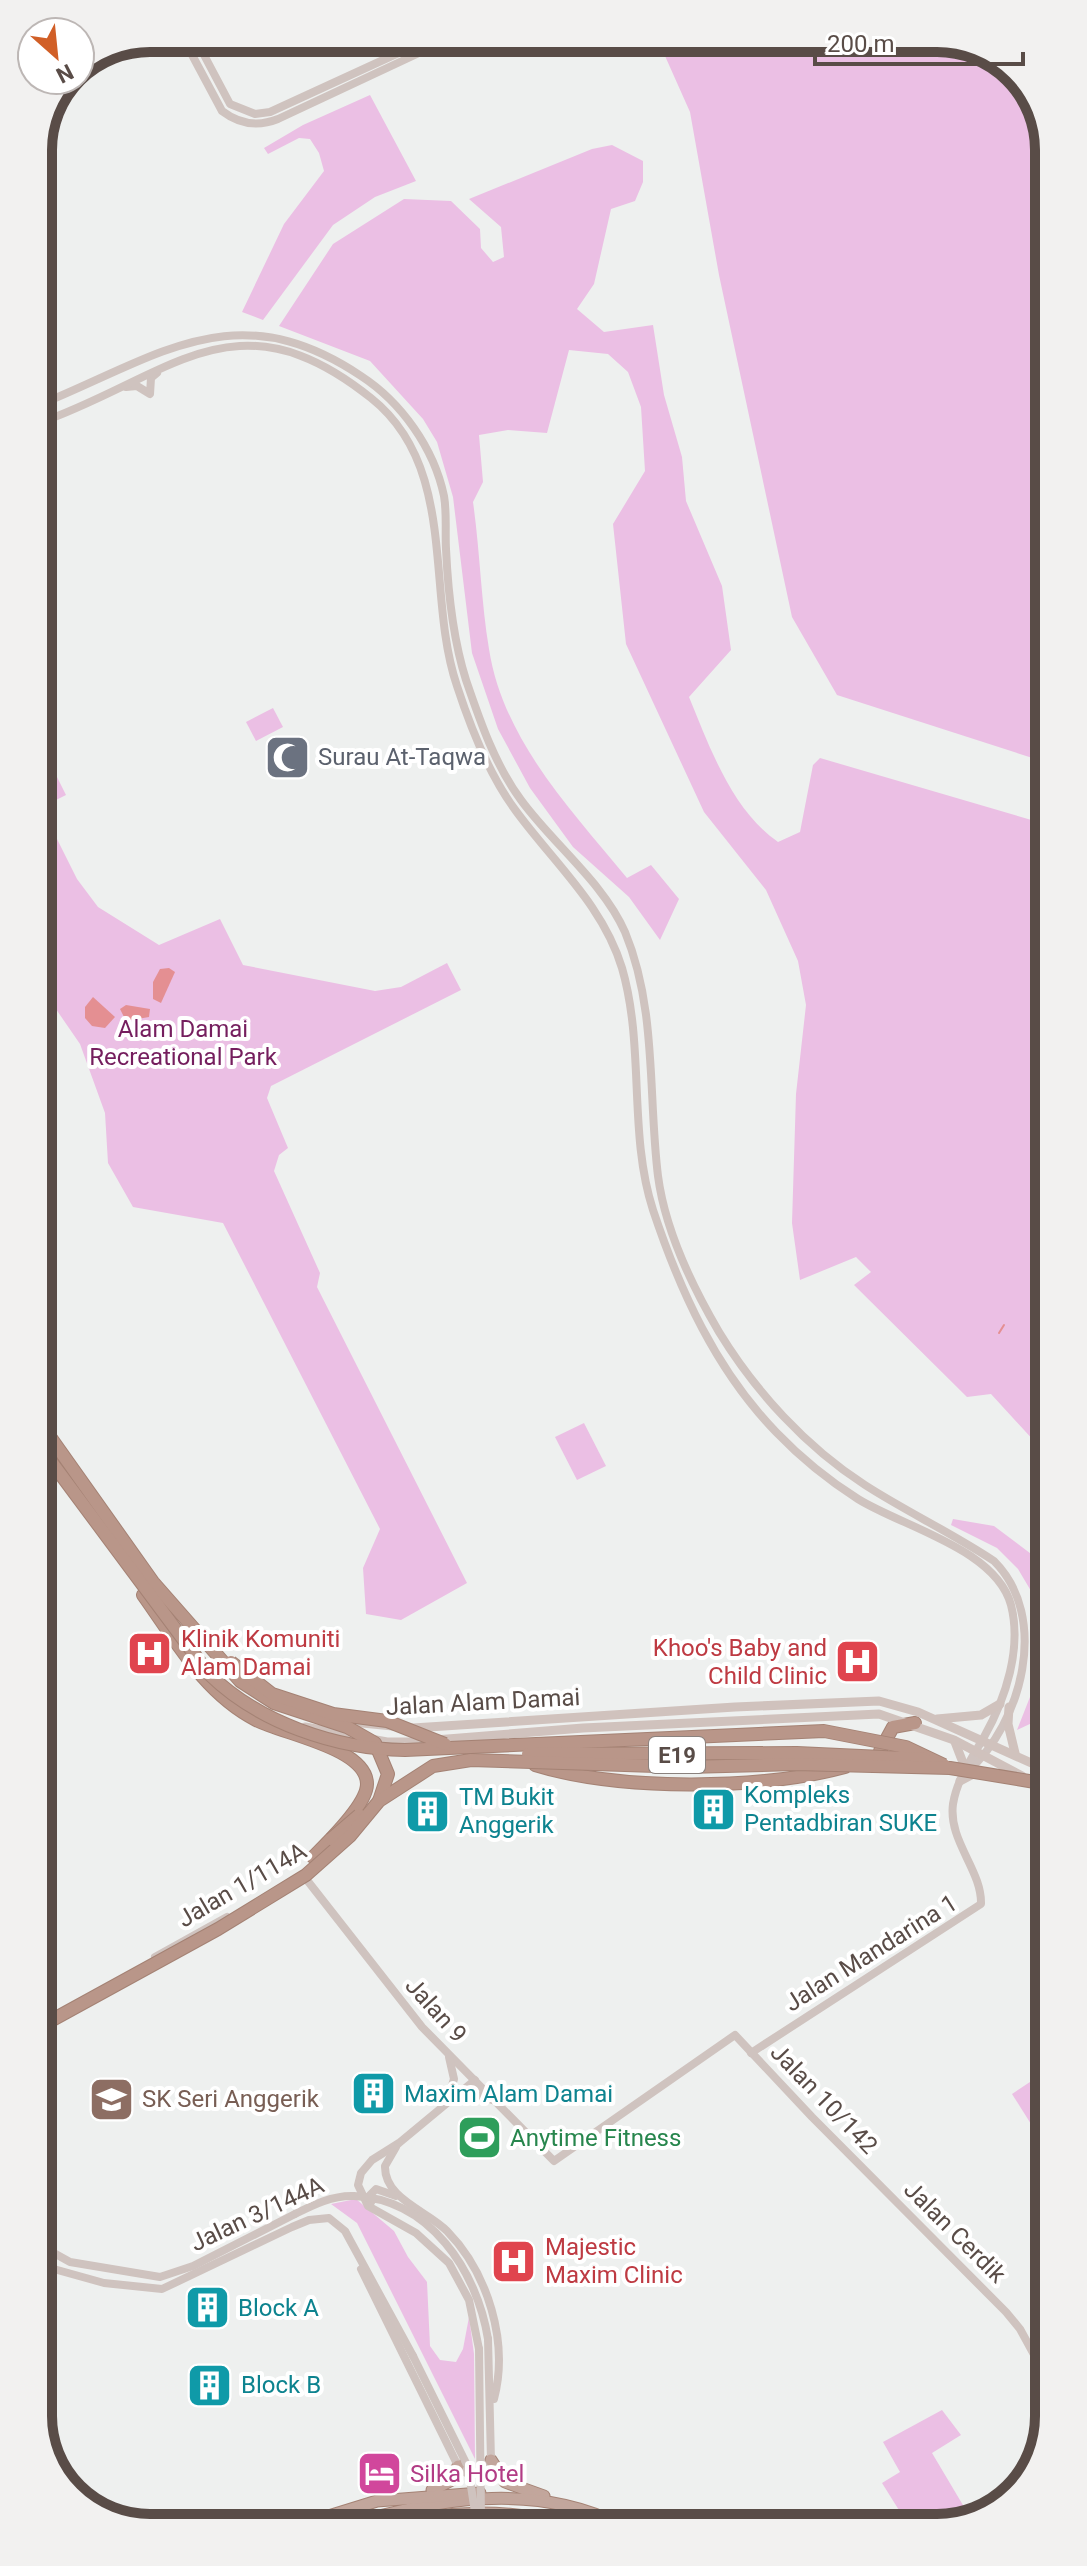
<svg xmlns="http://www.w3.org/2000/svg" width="1087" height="2566" font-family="Roboto,sans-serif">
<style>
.green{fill:#ebbfe4}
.water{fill:#e48f92}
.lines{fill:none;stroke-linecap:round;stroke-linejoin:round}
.stream{stroke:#e48f92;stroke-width:2}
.trunk-casing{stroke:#a48274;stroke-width:13}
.motorway-casing{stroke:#a48274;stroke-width:14}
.tertiary{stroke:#cfc3bf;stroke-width:8}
.secondary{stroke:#d0c2bd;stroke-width:9}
.trunk{stroke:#c2a69c;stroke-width:11}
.motorway{stroke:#b99689;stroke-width:12}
.rail-casing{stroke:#b7b3b0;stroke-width:5}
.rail{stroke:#fff;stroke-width:2;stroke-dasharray:6;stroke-linecap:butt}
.motorway-bridge-casing{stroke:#a48274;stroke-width:14;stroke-linecap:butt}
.tertiary-bridge{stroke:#cfc3bf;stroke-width:8}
.motorway-bridge{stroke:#b99689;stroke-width:12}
.labels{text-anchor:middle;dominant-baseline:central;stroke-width:8;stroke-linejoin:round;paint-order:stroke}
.shield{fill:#fff;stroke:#8b827e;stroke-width:2}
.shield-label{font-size:22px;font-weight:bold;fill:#594c47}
.worship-label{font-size:24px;fill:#5b616d;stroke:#fff;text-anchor:start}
.park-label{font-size:24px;fill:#751e5e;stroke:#fff}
.health-label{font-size:24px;fill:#be3a42;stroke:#fff;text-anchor:start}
.street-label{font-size:24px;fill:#594c47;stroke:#fff}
.culture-label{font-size:24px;fill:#0d838f;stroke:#fff;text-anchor:start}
.education-label{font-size:24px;fill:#785e54;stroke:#fff;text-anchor:start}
.leisure-label{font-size:24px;fill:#27864d;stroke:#fff;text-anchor:start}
.hotel-label{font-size:24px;fill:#b23c85;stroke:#fff;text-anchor:start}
.rim{fill:none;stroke:#594c47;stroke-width:10}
</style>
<rect width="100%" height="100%" fill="#eef0ef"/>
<!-- green -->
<g class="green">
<polygon points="657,38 945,38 1005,61 1043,115 1045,762 837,695 792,617 719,275 690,112"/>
<polygon points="370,95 416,181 375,197 333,225 263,320 242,312 284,224 324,171 319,153 310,139 299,138 268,154 264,148 303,125"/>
<path d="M 612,145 L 643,161 L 643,182 L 635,201 L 611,209 L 594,284 L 577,309 L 604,332 L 653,325 L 664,395 L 682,457 L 686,501 L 722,586 L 731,650 L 689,697 C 710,748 732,810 778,842 L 800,832 L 813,765 L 820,758 L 1045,824 L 1047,1455 L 991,1394 L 967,1397 L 854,1285 L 871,1272 L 856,1257 L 800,1280 L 792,1223 L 796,1094 L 806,1005 L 798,961 L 766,890 L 704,812 L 626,644 L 613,524 L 645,471 L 641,407 L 628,372 L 608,354 L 569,350 L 547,433 L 508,430 L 479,435 L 483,482 L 473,502 C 480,551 481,601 489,649 C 503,740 572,811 627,878 L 651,865 L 679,899 L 660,940 L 629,897 L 573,847 L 530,788 L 498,729 L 472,653 L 453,497 L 437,442 L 423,419 L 370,361 L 279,326 L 333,244 L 404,199 L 451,201 L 480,229 L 481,248 L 493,262 L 504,257 L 501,227 L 469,199 L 592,149 Z"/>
<polygon points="273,708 283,727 256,741 246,722"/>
<polygon points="40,734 46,734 42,747 66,795 52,802 49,823 77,879 98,907 159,945 220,919 243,965 375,991 401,987 447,963 461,990 271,1086 267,1098 288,1148 279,1155 274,1171 320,1273 317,1287 467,1583 401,1620 366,1614 363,1568 380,1529 223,1223 133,1207 108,1163 105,1113 80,1044 49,999 40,993"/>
<polygon points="584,1423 606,1466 577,1480 555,1437"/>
<polygon points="953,1519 994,1526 1047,1566 1047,1716 1017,1730 1041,1669 1034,1596 1018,1569 997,1548 951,1525"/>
<polygon points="1033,2080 1048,2097 1048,2151 1012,2094"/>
<polygon points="356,2199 394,2231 408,2257 427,2282 430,2346 440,2360 456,2362 463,2349 469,2317 474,2354 475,2459 357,2223 331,2204"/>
<polygon points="942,2410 961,2435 932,2453 973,2522 907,2523 882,2483 900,2472 883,2442"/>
</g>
<!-- water -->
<g class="water">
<polygon points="169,968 175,972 161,1003 153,999 153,982 160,969"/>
<polygon points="93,997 115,1017 105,1028 92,1026 85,1018 85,1007"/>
<polygon points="126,1005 150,1009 149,1017 126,1021 120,1009"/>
</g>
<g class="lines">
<!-- stream -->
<polyline class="stream" points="999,1333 1004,1325"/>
<defs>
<g id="trunk">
<polyline points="491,2460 505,2482 544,2496"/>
<polyline points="432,2490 452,2480 458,2466"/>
<path d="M 342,2526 C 432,2500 532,2480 620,2525"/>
<path d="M 387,2526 C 444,2510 510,2508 568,2525"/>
<polyline points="293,2527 377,2501 480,2493"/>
</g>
<g id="motorway">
<path d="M 143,1595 C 176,1641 204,1693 256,1720 C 283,1734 367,1748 367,1784 C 367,1805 327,1843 313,1857"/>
<polyline points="880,1751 893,1727 915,1723"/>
<path d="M 535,1765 C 619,1791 760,1790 845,1767"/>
</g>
</defs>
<!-- trunk casing -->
<use href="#trunk" class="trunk-casing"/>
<!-- motorway casing -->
<use href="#motorway" class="motorway-casing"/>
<!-- tertiary -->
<g class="tertiary">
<path d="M 183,38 L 222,111 C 239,124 258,127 278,119 L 451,38"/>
<polyline points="195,38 230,104 255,114 270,112 431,38"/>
<polyline points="126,387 137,386 150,394 151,378 157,373"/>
<path d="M 39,405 C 160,356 235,292 361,376 C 401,402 434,448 444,496 C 447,513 445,532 446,549 C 448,592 453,639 466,680 C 480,721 495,765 521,800 C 553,844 603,882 625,932 C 657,1009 648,1095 658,1176 C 665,1230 692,1286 719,1332 C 755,1391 806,1447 865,1485 C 907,1512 952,1533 994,1561 C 1050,1617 1022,1723 968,1771"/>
<path d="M 39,423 C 170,377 235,289 371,398 C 459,468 425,592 457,686 C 471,729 489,775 516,811 C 554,863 603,905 622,968 C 645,1047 628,1133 653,1210 C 680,1291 716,1370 776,1432 C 800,1457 828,1480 858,1499 C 903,1527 996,1549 1011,1605 C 1022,1648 1006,1698 984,1737 C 972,1758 957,1779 953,1804 C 948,1841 982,1870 981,1904 L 751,2053"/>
<polyline points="303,1875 422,2027 554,2161 735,2035 812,2117 1006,2312 1020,2329 1049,2382"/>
<polyline points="155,1957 227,1917"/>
<polyline points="475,2080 399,2143 372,2160 361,2173 358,2185 368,2206 416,2233 449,2263 469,2300 479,2349"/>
<polyline points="447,2101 454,2079 449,2057"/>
<polyline points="452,2102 478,2095 492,2100"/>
<path d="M 396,2147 L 385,2166 C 384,2199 428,2211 447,2231 C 488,2273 509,2342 494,2399"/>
<polyline points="371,2202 370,2195 376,2189 396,2196"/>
<polyline points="43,2247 70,2262 160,2277 193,2266 295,2214"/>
<polyline points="43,2266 104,2283 162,2289 292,2227 309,2220 329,2218 345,2231 413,2356"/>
<polyline points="361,2269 460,2470 471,2475 484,2471 491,2460 488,2339"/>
</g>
<!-- secondary -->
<g class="secondary">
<polyline points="1009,1707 1008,1724 1015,1753"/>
<polyline points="937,1719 981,1715 1000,1704"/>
<polyline points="342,1721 413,1728 735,1707 879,1701 918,1712 1047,1770"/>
<polyline points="305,1727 387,1742 410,1742 583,1728 879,1714 954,1740 1022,1776"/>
<polyline points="955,1742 965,1768"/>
<polyline points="960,1781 975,1773"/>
</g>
<!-- trunk -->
<use href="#trunk" class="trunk"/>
<!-- motorway -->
<use href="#motorway" class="motorway"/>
<defs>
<polyline id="rail" points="405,2526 466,2520 502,2525"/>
</defs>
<!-- rail casing -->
<use href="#rail" class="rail-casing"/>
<!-- rail -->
<use href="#rail" class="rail"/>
<defs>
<g id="motorway-bridge">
<polyline points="41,1424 153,1582 240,1681 274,1703 347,1727 375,1743 388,1774 379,1801"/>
<path d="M 47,1456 L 209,1674 C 259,1723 336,1749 405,1750 L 824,1731 L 906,1747 L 944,1765"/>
<polyline points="231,1662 272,1694 333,1714 387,1721 445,1744"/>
<polyline points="528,1754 797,1753 925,1759"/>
<polyline points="331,1839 359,1815"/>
<polyline points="43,2025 218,1929 306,1875 350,1836 379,1801 433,1766 471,1760 687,1767 796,1764 950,1768 1047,1784"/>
</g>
</defs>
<!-- motorway-bridge casing -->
<use href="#motorway-bridge" class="motorway-bridge-casing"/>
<!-- tertiary-bridge -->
<g class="tertiary-bridge">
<path d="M 295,2214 C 313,2205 333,2195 354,2196 C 430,2199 477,2271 488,2339"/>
<polyline points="479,2349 481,2517"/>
<polyline points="413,2356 468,2467 477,2525"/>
</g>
<!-- motorway-bridge -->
<use href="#motorway-bridge" class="motorway-bridge"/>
</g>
<!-- icons -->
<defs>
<symbol id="mosque-square" viewBox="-11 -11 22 22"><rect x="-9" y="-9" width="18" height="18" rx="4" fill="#6b7280" stroke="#fff"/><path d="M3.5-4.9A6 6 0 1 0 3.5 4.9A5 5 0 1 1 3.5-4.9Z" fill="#fff"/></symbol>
<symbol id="hospital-square" viewBox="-11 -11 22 22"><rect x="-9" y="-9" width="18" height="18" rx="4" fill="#e0444e" stroke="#fff"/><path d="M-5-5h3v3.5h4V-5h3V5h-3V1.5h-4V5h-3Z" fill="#fff"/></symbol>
<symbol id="building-square" viewBox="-11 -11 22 22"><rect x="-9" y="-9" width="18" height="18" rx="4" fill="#0f9aa8" stroke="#fff"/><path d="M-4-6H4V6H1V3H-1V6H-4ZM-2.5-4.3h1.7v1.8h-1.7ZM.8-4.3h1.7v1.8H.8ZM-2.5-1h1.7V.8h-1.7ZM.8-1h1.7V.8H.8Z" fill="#fff"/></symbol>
<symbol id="school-square" viewBox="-11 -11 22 22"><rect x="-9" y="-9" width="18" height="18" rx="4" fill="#8d6e63" stroke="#fff"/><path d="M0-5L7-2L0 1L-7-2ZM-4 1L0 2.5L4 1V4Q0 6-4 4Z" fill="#fff"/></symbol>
<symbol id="stadium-square" viewBox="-11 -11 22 22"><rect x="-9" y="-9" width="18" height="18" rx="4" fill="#2e9e5b" stroke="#fff"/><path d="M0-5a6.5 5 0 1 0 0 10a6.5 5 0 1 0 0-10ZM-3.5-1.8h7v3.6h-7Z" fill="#fff"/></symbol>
<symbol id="hotel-square" viewBox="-11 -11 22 22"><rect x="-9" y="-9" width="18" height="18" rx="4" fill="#d1479c" stroke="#fff"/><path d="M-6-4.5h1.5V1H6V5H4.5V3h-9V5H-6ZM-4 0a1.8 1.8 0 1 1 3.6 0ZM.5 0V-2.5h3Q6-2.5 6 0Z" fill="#fff"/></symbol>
</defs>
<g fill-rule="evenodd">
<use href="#mosque-square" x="262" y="732" width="51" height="51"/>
<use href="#hospital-square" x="124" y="1628" width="51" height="51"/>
<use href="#hospital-square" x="832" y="1636" width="51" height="51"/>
<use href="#building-square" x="688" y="1784" width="51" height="51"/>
<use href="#building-square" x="402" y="1786" width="51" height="51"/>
<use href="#building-square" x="348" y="2068" width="51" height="51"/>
<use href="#school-square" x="86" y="2074" width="51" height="51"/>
<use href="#stadium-square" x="454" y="2112" width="51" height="51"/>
<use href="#hospital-square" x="488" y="2236" width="51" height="51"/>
<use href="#building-square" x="182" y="2282" width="51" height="51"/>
<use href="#building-square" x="184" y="2360" width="51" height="51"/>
<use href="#hotel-square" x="354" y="2448" width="51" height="51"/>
</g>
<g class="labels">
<!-- shield labels -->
<rect class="shield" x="649" y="1737" width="56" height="36" rx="6"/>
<g class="shield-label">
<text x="677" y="1755">E19</text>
</g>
<!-- worship labels -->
<g class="worship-label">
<text x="318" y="757">Surau At-Taqwa</text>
</g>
<!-- park labels -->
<g class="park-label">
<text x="183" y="1029">Alam Damai<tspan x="183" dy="28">Recreational Park</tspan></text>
</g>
<!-- health labels -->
<g class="health-label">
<text x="181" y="1639">Klinik Komuniti<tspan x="181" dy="28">Alam Damai</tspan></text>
<text x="827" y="1648" text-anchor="end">Khoo's Baby and<tspan x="827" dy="28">Child Clinic</tspan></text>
<text x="545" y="2247">Majestic<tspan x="545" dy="28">Maxim Clinic</tspan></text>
</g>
<!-- street labels -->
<g class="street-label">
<text transform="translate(483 1702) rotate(-3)">Jalan Alam Damai</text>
<text transform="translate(242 1885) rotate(-30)">Jalan 1/114A</text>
<text transform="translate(871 1953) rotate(-32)">Jalan Mandarina 1</text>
<text transform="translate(436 2010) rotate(48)">Jalan 9</text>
<text transform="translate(824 2099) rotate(46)">Jalan 10/142</text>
<text transform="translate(257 2214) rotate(-25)">Jalan 3/144A</text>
<text transform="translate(955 2232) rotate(45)">Jalan Cerdik</text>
</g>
<!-- culture labels -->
<g class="culture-label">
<text x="744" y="1795">Kompleks<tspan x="744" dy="28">Pentadbiran SUKE</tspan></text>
<text x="459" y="1797">TM Bukit<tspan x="459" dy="28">Anggerik</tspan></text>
<text x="404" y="2094">Maxim Alam Damai</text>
<text x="238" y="2308">Block A</text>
<text x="241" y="2385">Block B</text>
</g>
<!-- education labels -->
<g class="education-label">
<text x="142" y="2099">SK Seri Anggerik</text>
</g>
<!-- leisure labels -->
<g class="leisure-label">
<text x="510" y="2138">Anytime Fitness</text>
</g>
<!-- hotel labels -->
<g class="hotel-label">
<text x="410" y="2474">Silka Hotel</text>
</g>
</g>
<!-- crop -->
<path d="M0 0H1087V2566H0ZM150 52H937A98 98 0 0 1 1035 150V2416A98 98 0 0 1 937 2514H150A98 98 0 0 1 52 2416V150A98 98 0 0 1 150 52Z" fill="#f2f1f0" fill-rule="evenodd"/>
<path class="rim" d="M150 52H937A98 98 0 0 1 1035 150V2416A98 98 0 0 1 937 2514H150A98 98 0 0 1 52 2416V150A98 98 0 0 1 150 52Z"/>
<!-- north arrow -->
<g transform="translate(56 56) rotate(153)"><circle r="38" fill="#ffffff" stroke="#bdb7b5" stroke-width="2"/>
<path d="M0-6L14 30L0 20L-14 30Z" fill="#d15f27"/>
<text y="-12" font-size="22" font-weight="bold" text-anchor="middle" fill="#594c47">N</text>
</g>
<!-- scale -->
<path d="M815 52v12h208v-12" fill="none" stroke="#594c47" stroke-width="4"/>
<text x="827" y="52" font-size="24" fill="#594c47" stroke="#ffffff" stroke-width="6" paint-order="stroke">200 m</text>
</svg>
